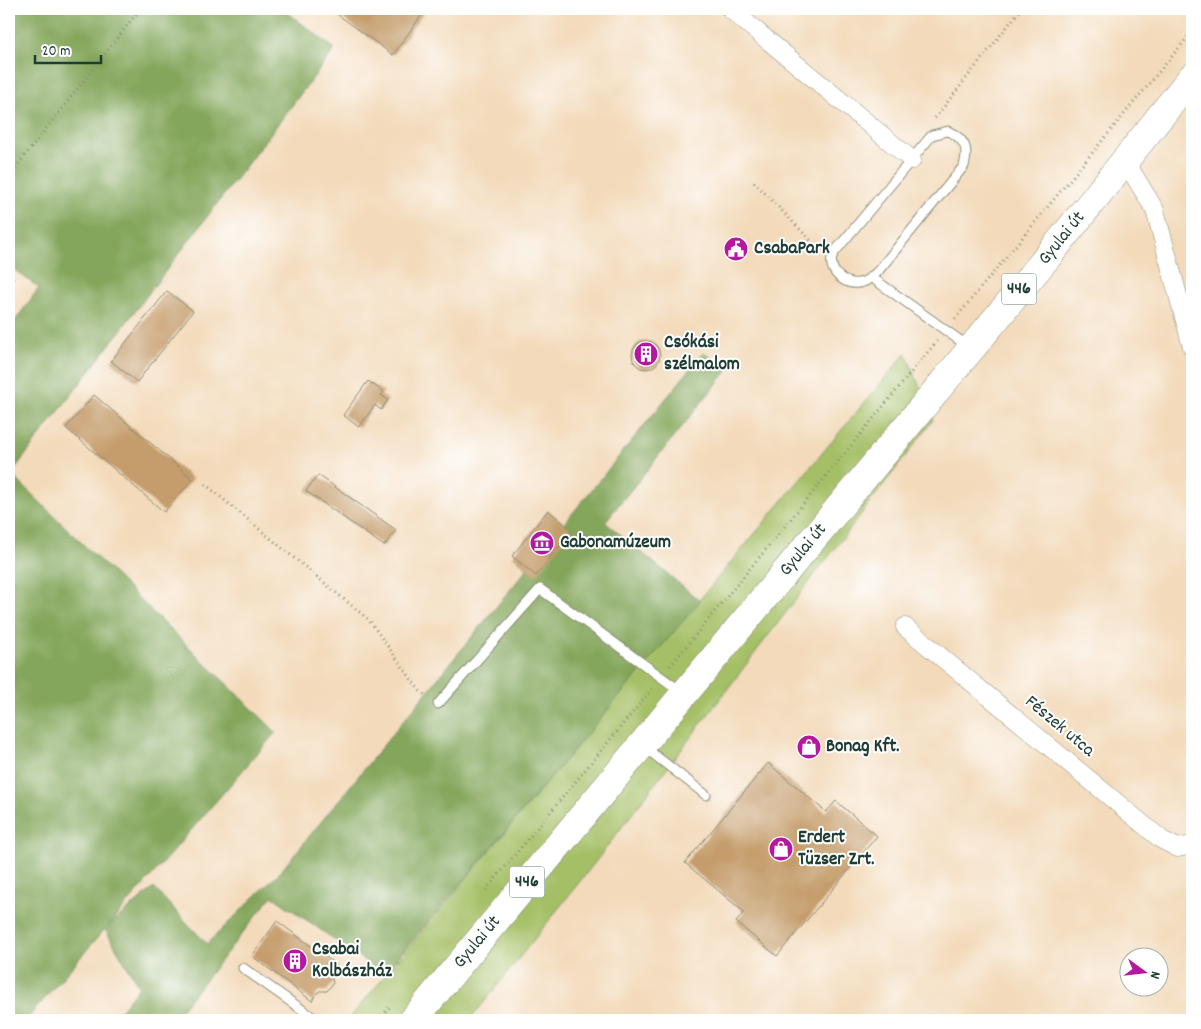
<svg xmlns="http://www.w3.org/2000/svg" width="1201" height="1029" font-family="Dekko,sans-serif">
<style>
.green{fill:#a4bf65;stroke:#627e4c}
.forest{fill:#83a65a;stroke:#517247}
.building{fill:#c59d6c}
.lines{fill:none;stroke-linecap:round;stroke-linejoin:round}
.lane-casing{stroke:#898c77;stroke-width:11}
.street-casing{stroke:#898c77;stroke-width:19}
.primary-casing{stroke:#898c77;stroke-width:29}
.path{stroke:#898c77;stroke-width:3;stroke-dasharray:1 4;stroke-linecap:butt}
.lane{stroke:#fff;stroke-width:9}
.street{stroke:#fff;stroke-width:18}
.primary{stroke:#fff;stroke-width:28}
.labels{text-anchor:middle;dominant-baseline:central;stroke-width:4;stroke-linejoin:round;paint-order:stroke}
.shield{fill:#fff;stroke:#627771;stroke-width:1}
.shield-label{font-size:18px;font-weight:bold;fill:#1f3d34}
.street-label{font-size:19px;fill:#1f3d34;stroke:#fff}
.poi-label{font-size:19px;font-weight:bold;fill:#1f3d34;stroke:#fff;text-anchor:start}
</style>
<rect width="100%" height="100%" fill="#fff"/>
<filter id="ink" filterUnits="userSpaceOnUse"><feTurbulence type="fractalNoise" baseFrequency=".02" numOctaves="2"/><feDisplacementMap in="SourceGraphic" scale="10" xChannelSelector="R" yChannelSelector="G"/><feConvolveMatrix kernelMatrix="1 2 1 2 8 2 1 2 1" color-interpolation-filters="sRGB"/></filter>
<filter id="wash" filterUnits="userSpaceOnUse"><feTurbulence type="fractalNoise" baseFrequency=".0096" numOctaves="4" result="noise"/><feDisplacementMap in="SourceGraphic" scale="20" xChannelSelector="R" yChannelSelector="G"/><feGaussianBlur stdDeviation="1.12" result="paint"/><feColorMatrix in="noise" values="0 0 0 0 0 0 0 0 0 0 0 0 0 0 0 0 0 1.4 0 .05"/><feComposite in="paint" operator="in"/></filter>
<g filter="url(#wash)">
<rect width="100%" height="100%" fill="#f3daba"/>
<!-- green -->
<polygon class="green" points="906,353 933,420 596,861 470,1020 348,1020"/>
<!-- forest -->
<polygon class="forest" points="9,9 283,9 335,49 11,474 276,732 108,926 154,888 207,944 281,871 704,352 727,371 605,522 700,601 384,974 272,896 173,1020 126,1020 118,1013 139,987 105,929 26,1020 9,1020 9,329 39,288 9,266"/>
<g id="blocks">
<!-- building -->
<g class="building">
<polygon points="330,9 426,9 393,55"/>
<polygon points="167,291 193,311 137,382 111,361"/>
<circle cx="646" cy="355" r="14"/>
<polygon points="368,381 384,392 381,395 388,400 381,410 375,405 359,427 343,415"/>
<polygon points="94,395 193,479 164,512 66,428"/>
<polygon points="318,475 396,530 384,546 306,491"/>
<polygon points="548,510 572,530 536,576 512,556"/>
<polygon points="768,763 826,812 836,801 877,836 777,956 736,922 744,912 685,863"/>
<polygon points="277,921 338,966 331,975 333,983 327,991 319,991 312,1001 252,956"/>
</g>
</g>
</g>
<g filter="url(#ink)">
<use href="#blocks" fill-opacity="0" stroke="#898c77" stroke-width="1"/>
<g class="lines">
<defs>
<g id="lane">
<path d="M 948,131 C 965,139 969,148 964,166 L 879,270 C 874,275 869,280 863,282 C 846,288 826,271 833,254 L 932,135 Z"/>
<polyline points="871,277 969,347"/>
<polyline points="438,704 540,589 683,693"/>
<polyline points="643,746 706,795"/>
<polyline points="243,968 311,1016 310,1020"/>
</g>
<g id="street">
<polyline points="730,9 912,160"/>
<polyline points="1124,159 1155,210 1192,347"/>
<polyline points="905,627 1162,840 1178,848 1192,845"/>
</g>
<g id="primary">
<path id="s1" d="M 413,1020 L 1049,255 L 1192,77"/>
</g>
</defs>
<!-- lane casing -->
<use href="#lane" class="lane-casing"/>
<!-- street casing -->
<use href="#street" class="street-casing"/>
<!-- primary casing -->
<use href="#primary" class="primary-casing"/>
<!-- path -->
<g class="path">
<polyline points="935,118 1021,9"/>
<polyline points="9,176 140,9"/>
<polyline points="754,182 819,249"/>
<polyline points="9,275 14,279"/>
<polyline points="955,319 1192,32"/>
<polyline points="205,484 369,620 419,690 425,695"/>
<polyline points="670,666 937,341"/>
<polyline points="486,890 652,689"/>
<polyline points="379,1020 391,1005"/>
</g>
<!-- lane -->
<use href="#lane" class="lane"/>
<!-- street -->
<use href="#street" class="street"/>
<!-- primary -->
<use href="#primary" class="primary"/>
</g>
</g>
<!-- icons -->
<defs>
<symbol id="civic-disc" viewBox="-11 -11 22 22"><circle r="9.5" fill="#b5179e" stroke="#fff"/><path d="M-.6-6.5H3V-4.5H.6V-3L4-1V1h2V6H-6V1h2V-1L-.6-3ZM-1.2 2.5V6h2.4V2.5Z" fill="#fff"/></symbol>
<symbol id="building-disc" viewBox="-11 -11 22 22"><circle r="9.5" fill="#b5179e" stroke="#fff"/><path d="M-4-6H4V6H1V3H-1V6H-4ZM-2.5-4.3h1.7v1.8h-1.7ZM.8-4.3h1.7v1.8H.8ZM-2.5-1h1.7V.8h-1.7ZM.8-1h1.7V.8H.8Z" fill="#fff"/></symbol>
<symbol id="museum-disc" viewBox="-11 -11 22 22"><circle r="9.5" fill="#b5179e" stroke="#fff"/><path d="M0-6L6-3V-2H-6V-3ZM-5-1h2V3h-2ZM-1-1h2V3h-2ZM3-1h2V3H3ZM-6 4H6V6H-6Z" fill="#fff"/></symbol>
<symbol id="shop-disc" viewBox="-11 -11 22 22"><circle r="9.5" fill="#b5179e" stroke="#fff"/><path d="M-5-2.5h2.3a2.7 3.5 0 0 1 5.4 0H5L5.5 6h-11ZM-1.5-2.5h3a1.5 2.3 0 0 0-3 0Z" fill="#fff"/></symbol>
</defs>
<g fill-rule="evenodd">
<use href="#civic-disc" x="722" y="235" width="28" height="28"/>
<use href="#building-disc" x="632" y="340" width="28" height="28"/>
<use href="#museum-disc" x="528" y="529" width="28" height="28"/>
<use href="#shop-disc" x="795" y="733" width="28" height="28"/>
<use href="#shop-disc" x="767" y="835" width="28" height="28"/>
<use href="#building-disc" x="281" y="947" width="28" height="28"/>
</g>
<g class="labels">
<!-- shield labels -->
<g class="shield">
<rect x="1001.5" y="273.5" width="35" height="31" rx="4"/>
<rect x="509.5" y="866.5" width="35" height="31" rx="4"/>
</g>
<g class="shield-label">
<text x="1019" y="289">446</text>
<text x="527" y="882">446</text>
</g>
<!-- street labels -->
<g class="street-label">
<text stroke="none"><textPath href="#s1" startOffset="1016">Gyulai út</textPath></text>
<text stroke="none"><textPath href="#s1" startOffset="611">Gyulai út</textPath></text>
<text transform="translate(1059 727) rotate(40)">Fészek utca</text>
<text stroke="none"><textPath href="#s1" startOffset="101">Gyulai út</textPath></text>
</g>
<!-- poi labels -->
<g class="poi-label">
<text x="754" y="249">CsabaPark</text>
<text x="664" y="343">Csókási<tspan x="664" dy="22">szélmalom</tspan></text>
<text x="560" y="543">Gabonamúzeum</text>
<text x="826" y="747">Bonag Kft.</text>
<text x="798" y="838">Erdert<tspan x="798" dy="22">Tüzser Zrt.</tspan></text>
<text x="312" y="950">Csabai<tspan x="312" dy="22">Kolbászház</tspan></text>
</g>
</g>
<!-- margin -->
<rect width="1201" height="1029" fill="none" stroke="#fff" stroke-width="30"/>
<!-- north arrow -->
<g transform="translate(1144 972) rotate(105)"><circle r="24" fill="#ffffff" stroke="#a5b1ae"/>
<path d="M0-4L9 19L0 12L-9 19Z" fill="#b5179e"/>
<text y="-8" font-size="14" font-weight="bold" text-anchor="middle" fill="#1f3d34">N</text>
</g>
<!-- scale -->
<path d="M35 55v8h66v-8" fill="none" stroke="#1f3d34" stroke-width="2.5"/>
<text x="42" y="55" font-size="15" fill="#1f3d34" stroke="#ffffff" stroke-width="4" paint-order="stroke">20 m</text>
</svg>
